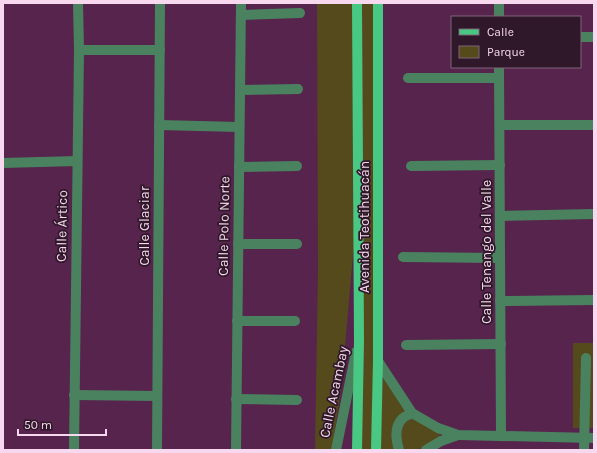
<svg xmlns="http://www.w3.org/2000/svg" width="597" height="453" font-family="Karla,sans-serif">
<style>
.green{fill:#544a1c}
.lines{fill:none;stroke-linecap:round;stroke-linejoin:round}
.minor{stroke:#4a8260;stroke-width:10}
.major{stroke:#49c883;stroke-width:10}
.labels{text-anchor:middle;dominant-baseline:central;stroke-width:3.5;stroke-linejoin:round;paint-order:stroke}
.street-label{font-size:14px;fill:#f7d8ee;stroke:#2e1829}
</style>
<rect width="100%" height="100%" fill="#56244c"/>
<!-- green -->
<g class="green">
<polygon points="317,3 353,3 354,243 342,382 332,450 315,450 318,268"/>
<polygon points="359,3 375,3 374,450 359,450"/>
<rect x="573" y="343" width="21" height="85"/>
<polygon points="383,374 409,413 405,415 397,450 380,450"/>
<path d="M 413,418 L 439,433 L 440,436 C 431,448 418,450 405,450 L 402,445 L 400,431 L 406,422 Z"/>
</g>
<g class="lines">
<!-- minor -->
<g class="minor">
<polyline points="499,3 499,17"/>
<polyline points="241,15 300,13"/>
<polyline points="580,37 594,37"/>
<polyline points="79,50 160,50"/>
<polyline points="499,67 501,436"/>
<polyline points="408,78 499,78"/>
<polyline points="240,90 298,89"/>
<polyline points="159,125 239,127"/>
<polyline points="500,125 594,125"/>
<polyline points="3,163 77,161"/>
<polyline points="411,166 500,165"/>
<polyline points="239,167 297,166"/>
<polyline points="500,216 594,214"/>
<polyline points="238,244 297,244"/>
<polyline points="403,257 500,258"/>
<polyline points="500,301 594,300"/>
<polyline points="237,321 295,321"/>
<polyline points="406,345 501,344"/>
<polyline points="378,361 412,413 438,428 458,435 594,438"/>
<polyline points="74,395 157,396"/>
<polyline points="236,399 297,400"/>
<polyline points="74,450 79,50 78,3"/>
<polyline points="157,450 160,3"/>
<polyline points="236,450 241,3"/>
<polyline points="336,450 356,352"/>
<path d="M 399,450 C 396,440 394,426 403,418 C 405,416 409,415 412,413"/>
<polyline points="426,450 441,441 458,435"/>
<polyline points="584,450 586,358"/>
</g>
<!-- major -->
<g class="major">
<polyline points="357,450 359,340 357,3"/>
<polyline points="376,450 378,361 378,3"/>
</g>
</g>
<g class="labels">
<!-- street labels -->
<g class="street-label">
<text transform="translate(62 226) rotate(-89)">Calle Ártico</text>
<text transform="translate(144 226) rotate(-90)">Calle Glaciar</text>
<text transform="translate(224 226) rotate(-89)">Calle Polo Norte</text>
<text transform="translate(364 227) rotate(-90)">Avenida Teotihuacán</text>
<text transform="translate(486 252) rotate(-90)">Calle Tenango del Valle</text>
<text transform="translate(334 392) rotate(-78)">Calle Acambay</text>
</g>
</g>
<!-- border -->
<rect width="597" height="453" fill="none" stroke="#f7d8ee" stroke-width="8"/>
<!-- legend -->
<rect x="451" y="16" width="130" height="52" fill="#2e1829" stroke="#7e6578"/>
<rect x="459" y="29" width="20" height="6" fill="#49c883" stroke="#7e6578"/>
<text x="487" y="36" font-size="12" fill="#f7d8ee">Calle</text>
<rect x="459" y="46" width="20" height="12" fill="#544a1c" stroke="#7e6578"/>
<text x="487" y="56" font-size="12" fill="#f7d8ee">Parque</text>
<!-- scale -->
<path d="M18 429v6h88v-6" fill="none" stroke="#f7d8ee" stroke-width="2"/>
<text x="24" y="429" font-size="12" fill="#f7d8ee" stroke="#2e1829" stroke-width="3" paint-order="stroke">50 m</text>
</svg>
